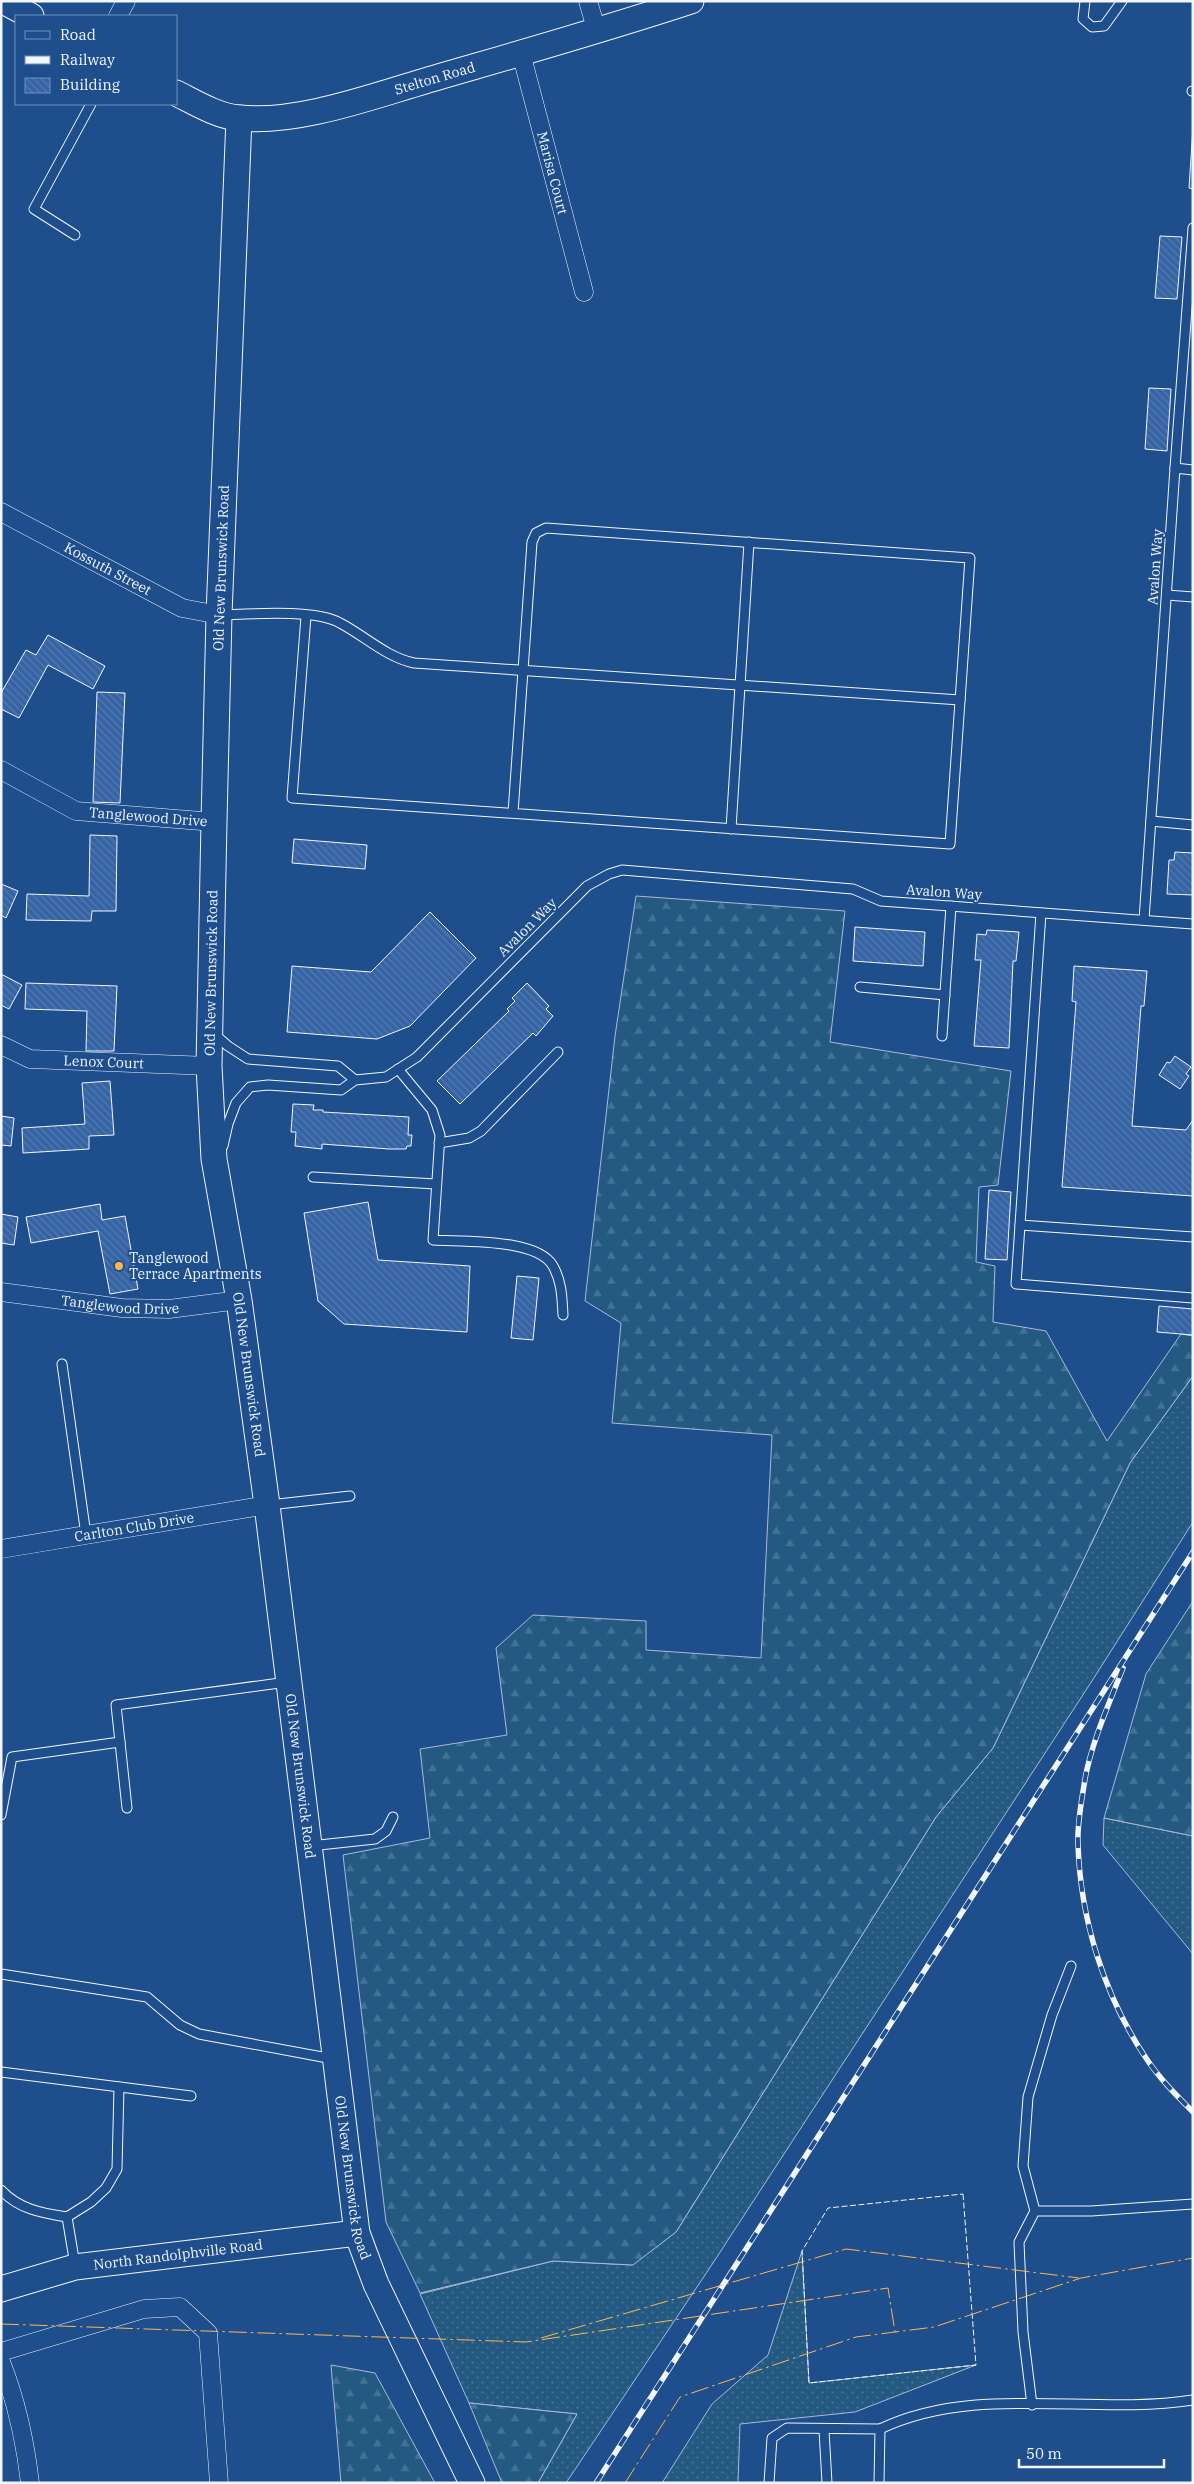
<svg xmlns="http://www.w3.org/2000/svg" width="1194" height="2484" font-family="'IBM Plex Serif',serif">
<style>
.grass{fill:url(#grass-dots);stroke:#a8bbd7}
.forest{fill:url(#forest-firs);stroke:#a8bbd7}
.building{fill:url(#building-back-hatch);stroke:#f2f6ff}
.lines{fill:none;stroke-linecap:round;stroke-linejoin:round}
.lane-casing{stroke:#f2f6ff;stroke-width:11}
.street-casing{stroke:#f2f6ff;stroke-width:19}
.secondary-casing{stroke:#f2f6ff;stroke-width:27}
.lane{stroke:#1f4e8c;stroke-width:9}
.street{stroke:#1f4e8c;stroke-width:18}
.secondary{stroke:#1f4e8c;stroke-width:25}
.rail-casing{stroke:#f2f6ff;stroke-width:5.5}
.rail{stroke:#1f4e8c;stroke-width:4;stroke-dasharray:11;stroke-linecap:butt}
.fence{stroke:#f2f6ff;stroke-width:1;stroke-dasharray:6 2.5;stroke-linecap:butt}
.power{stroke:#ffb74d;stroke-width:1;stroke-dasharray:18 4 2.5 4;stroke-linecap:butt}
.poi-dot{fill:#ffb74d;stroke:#1f4e8c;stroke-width:2}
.labels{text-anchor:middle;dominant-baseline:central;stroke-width:4;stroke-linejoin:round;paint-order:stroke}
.street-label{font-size:14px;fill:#f2f6ff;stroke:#1f4e8c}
.poi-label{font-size:14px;fill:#f2f6ff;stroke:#1f4e8c;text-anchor:start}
</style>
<defs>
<pattern id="grass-dots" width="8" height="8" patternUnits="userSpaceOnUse" patternTransform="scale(1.25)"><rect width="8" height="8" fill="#245a82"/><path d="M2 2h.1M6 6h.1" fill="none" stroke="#447295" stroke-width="1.8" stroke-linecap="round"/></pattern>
<pattern id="forest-firs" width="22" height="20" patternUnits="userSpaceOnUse" patternTransform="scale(1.25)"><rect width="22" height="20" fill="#245a82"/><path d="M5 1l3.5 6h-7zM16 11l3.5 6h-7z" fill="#447295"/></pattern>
<pattern id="building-back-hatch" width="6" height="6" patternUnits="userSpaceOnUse" patternTransform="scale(1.25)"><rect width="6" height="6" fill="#3563a3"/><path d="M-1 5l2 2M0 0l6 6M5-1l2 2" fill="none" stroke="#537ab1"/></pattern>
</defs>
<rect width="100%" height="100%" fill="#1f4e8c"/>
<!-- grass -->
<g class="grass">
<polygon points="1193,1376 1193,1522 1090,1684 713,2263 566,2483 538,2483 577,2414 469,2403 420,2294 553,2261 632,2265 676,2232 936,1817 993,1748 1130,1463"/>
<polygon points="1104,1818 1193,1836 1193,1954 1103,1845"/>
<polygon points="802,2251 809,2383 976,2365 855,2412 740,2424 738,2483 662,2483 712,2404 768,2355"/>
</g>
<!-- forest -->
<g class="forest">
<polygon points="636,896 845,911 830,1042 1011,1071 998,1185 979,1187 976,1262 995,1266 993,1322 1046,1331 1107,1441 1181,1334 1193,1336 1193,1376 1130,1463 993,1748 936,1817 676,2232 633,2265 553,2261 420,2293 386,2222 343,1855 430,1838 420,1749 507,1735 496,1648 533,1615 646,1621 646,1650 761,1658 772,1435 612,1423 621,1323 585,1301 615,1036"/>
<polygon points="1193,1601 1193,1836 1104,1818 1146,1674"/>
<polygon points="331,2365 375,2373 435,2483 341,2483"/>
<polygon points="469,2403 577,2414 538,2483 502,2483"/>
</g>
<!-- building -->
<g class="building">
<polygon points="1193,127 1193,189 1189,188"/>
<polygon points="1160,236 1182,237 1177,299 1155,298"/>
<polygon points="1149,388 1171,389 1167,451 1145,449"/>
<polygon points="48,635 105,666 93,689 48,665 19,718 1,709 1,693 26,650 36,655"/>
<polygon points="97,692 125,693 120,803 93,802"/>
<polygon points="90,835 117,836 116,911 92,911 91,921 26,920 27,894 89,896"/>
<polygon points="294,839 367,845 365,869 292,863"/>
<polygon points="1175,852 1193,853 1193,895 1167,894 1169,860 1174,860"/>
<polygon points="1,884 18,891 6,918 1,915"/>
<polygon points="430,912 476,958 410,1026 377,1039 287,1032 292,966 371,972"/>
<polygon points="855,927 925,932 923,966 853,961"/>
<polygon points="987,930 1019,932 1016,961 1013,961 1009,1048 974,1046 981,960 975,960 977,934 986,935"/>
<polygon points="1074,966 1147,971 1144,1006 1141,1006 1132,1126 1186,1130 1193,1120 1193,1196 1062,1187 1076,1002 1072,1001"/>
<polygon points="1,974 22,985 9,1009 1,1005"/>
<polygon points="26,983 117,986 114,1051 86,1051 87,1011 25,1009"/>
<polygon points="527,983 549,1006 546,1009 553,1016 536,1036 533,1033 460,1104 437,1081 509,1011 507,1009 515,1001 512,998"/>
<polygon points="1175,1056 1191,1067 1186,1074 1189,1076 1180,1089 1159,1075 1167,1062 1170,1063"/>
<polygon points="110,1081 114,1135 89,1136 89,1149 23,1153 22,1128 85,1124 82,1083"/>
<polygon points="293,1104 314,1105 313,1110 323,1110 323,1112 409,1117 408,1135 412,1135 411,1146 407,1146 406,1149 389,1149 322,1144 322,1149 295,1146 296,1132 291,1132"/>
<polygon points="1,1116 14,1118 11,1146 1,1145"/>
<polygon points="989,1190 1011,1192 1007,1260 985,1259"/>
<polygon points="368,1202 378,1260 470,1266 467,1332 344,1324 318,1301 304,1213"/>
<polygon points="100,1204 102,1220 125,1216 138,1289 110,1294 98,1231 31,1243 26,1217"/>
<polygon points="1,1214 18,1217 14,1245 1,1243"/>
<polygon points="517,1276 539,1278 533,1340 511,1338"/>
<polygon points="1159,1306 1193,1309 1193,1335 1157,1332"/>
</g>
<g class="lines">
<defs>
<g id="lane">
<polyline points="1085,1 1083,19 1092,27 1104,26 1122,1"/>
<polyline points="1192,91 1193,91"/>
<polyline points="75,235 34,209 91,104"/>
<polyline points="1175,468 1193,228"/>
<polyline points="1167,595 1193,597"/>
<path d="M 221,615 C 251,614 315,609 340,623 C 365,636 386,657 414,663 L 960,700"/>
<polyline points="306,616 292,798 950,844 970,558 546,528 536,533 532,542 513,813"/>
<polyline points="1151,821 1193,825"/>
<polyline points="731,829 749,542"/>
<polyline points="1041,913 1016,1284 1193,1298"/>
<polyline points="1144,920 1175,468 1193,470"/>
<polyline points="860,987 945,995"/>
<polyline points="214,1034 228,1046 248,1059 338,1066 355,1080"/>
<polyline points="942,1036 951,906"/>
<path d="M 398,1069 L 432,1110 L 440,1135 L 433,1240 C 462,1242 537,1238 553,1266 C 562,1282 562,1298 563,1315"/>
<polyline points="439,1143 469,1138 481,1131 558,1052"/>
<polyline points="223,1146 228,1124 236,1103 250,1087 268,1085 341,1090 355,1080 386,1077 417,1057 587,886 609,874 622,870 853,889 881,901 1193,924"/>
<polyline points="313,1177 436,1184"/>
<polyline points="1020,1225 1193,1237"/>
<polyline points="62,1364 86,1535"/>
<polyline points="269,1505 350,1496"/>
<polyline points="120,1742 127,1808"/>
<polyline points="1,1815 12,1757 120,1742 116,1705 287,1682"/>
<polyline points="310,1846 375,1839 386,1831 393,1817"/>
<polyline points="1,1974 147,1997 180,2025 199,2034 333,2059"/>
<polyline points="1,2072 191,2096"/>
<path d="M 1,2190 C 19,2209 41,2213 67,2217 L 91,2202 L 106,2188 L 117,2169 L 119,2087"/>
<polyline points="1035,2211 1023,2166 1028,2097 1052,2015 1071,1966"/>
<polyline points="67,2217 75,2265"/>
<polyline points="1032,2405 1023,2332 1019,2242 1035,2211 1091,2211 1193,2204"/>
<path d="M 880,2429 C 976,2383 1090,2416 1193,2400"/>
<polyline points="824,2430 827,2483"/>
<polyline points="769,2483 772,2438 787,2428 880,2429 879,2483"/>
</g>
<g id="street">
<polyline points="588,1 597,32"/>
<polyline points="118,16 126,1"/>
<path id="s1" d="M 521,53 L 584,292"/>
<path id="s2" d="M 1,512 L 182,608 L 219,615"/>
<path id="s3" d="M 1,770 L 76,811 L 214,822"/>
<path id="s4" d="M 1,1045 L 30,1059 L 209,1066"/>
<path id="s5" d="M 1,1292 L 122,1308 L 169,1309 L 239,1300"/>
<path id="s6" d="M 1,1549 L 267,1505"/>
<polyline points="1,2352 144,2309 180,2307 208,2333 219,2483"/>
<path d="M 1,2362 C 17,2402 25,2440 30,2483"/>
</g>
<g id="secondary">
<polyline points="3,1 31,16"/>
<path id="s7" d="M 176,93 C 196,103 217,116 239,118 C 297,124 370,97 425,81 C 514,55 603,30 691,1"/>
<path id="s8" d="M 239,118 L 219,615 L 214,822 L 209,1066 L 214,1159 L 239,1300 L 267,1505 L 357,2233 L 376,2284 L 472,2483"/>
<path id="s9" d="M 1,2289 L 75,2267 L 357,2233"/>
</g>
</defs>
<!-- lane casing -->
<use href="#lane" class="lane-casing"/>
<!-- street casing -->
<use href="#street" class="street-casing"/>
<!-- secondary casing -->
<use href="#secondary" class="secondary-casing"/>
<!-- lane -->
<use href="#lane" class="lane"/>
<!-- street -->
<use href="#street" class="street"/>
<!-- secondary -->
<use href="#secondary" class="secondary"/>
<defs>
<g id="rail">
<path d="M 1123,1668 C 1109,1704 1092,1741 1085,1779 C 1082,1799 1077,1823 1078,1843 C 1080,1918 1104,1996 1146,2058 C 1159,2078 1176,2095 1193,2112"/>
<polyline points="596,2483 1193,1552"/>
</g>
</defs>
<!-- rail casing -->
<use href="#rail" class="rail-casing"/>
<!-- rail -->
<use href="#rail" class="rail"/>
<!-- fence -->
<polygon class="fence" points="963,2194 976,2365 809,2383 802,2251 828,2208"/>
<!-- power -->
<g class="power">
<polyline points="1,2324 526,2342 888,2288 895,2332"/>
<polyline points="541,2338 846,2249 1079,2278"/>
<polyline points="625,2483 680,2397 856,2337 934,2327 1081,2278 1193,2258"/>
</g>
</g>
<!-- markers -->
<circle class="poi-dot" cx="119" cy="1266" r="5"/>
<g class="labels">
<!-- street labels -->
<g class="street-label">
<text stroke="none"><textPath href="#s7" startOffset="269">Stelton Road</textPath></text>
<text stroke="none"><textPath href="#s1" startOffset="124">Marisa Court</textPath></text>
<text transform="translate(1155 567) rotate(-86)">Avalon Way</text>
<text transform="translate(221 568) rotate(-88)">Old New Brunswick Road</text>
<text stroke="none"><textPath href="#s2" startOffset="121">Kossuth Street</textPath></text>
<text stroke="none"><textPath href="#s3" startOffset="158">Tanglewood Drive</textPath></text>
<text transform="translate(944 892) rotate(4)">Avalon Way</text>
<text transform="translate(527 927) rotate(-45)">Avalon Way</text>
<text transform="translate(211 973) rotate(-89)">Old New Brunswick Road</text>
<text stroke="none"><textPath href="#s4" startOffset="106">Lenox Court</textPath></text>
<text stroke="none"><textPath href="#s5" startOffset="120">Tanglewood Drive</textPath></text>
<text stroke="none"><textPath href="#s8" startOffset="1260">Old New Brunswick Road</textPath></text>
<text stroke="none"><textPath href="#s6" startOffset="135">Carlton Club Drive</textPath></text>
<text stroke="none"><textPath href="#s8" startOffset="1665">Old New Brunswick Road</textPath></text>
<text stroke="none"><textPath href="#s8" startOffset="2070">Old New Brunswick Road</textPath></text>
<text stroke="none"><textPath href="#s9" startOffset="181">North Randolphville Road</textPath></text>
</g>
<!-- poi labels -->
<g class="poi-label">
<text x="129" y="1258">Tanglewood<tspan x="129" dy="16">Terrace Apartments</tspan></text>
</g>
</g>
<!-- border -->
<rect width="1194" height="2484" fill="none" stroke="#f2f6ff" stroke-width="5"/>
<!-- legend -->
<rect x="15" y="15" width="162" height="90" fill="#1f4e8c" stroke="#7391ba"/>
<rect x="25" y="31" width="25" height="8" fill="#1f4e8c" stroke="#7391ba"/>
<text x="60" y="40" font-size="15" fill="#f2f6ff">Road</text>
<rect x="25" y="56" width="25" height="8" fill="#f2f6ff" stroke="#7391ba"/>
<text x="60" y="65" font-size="15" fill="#f2f6ff">Railway</text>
<rect x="25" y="78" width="25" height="15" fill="url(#building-back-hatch)" stroke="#7391ba"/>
<text x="60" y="90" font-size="15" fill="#f2f6ff">Building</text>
<!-- scale -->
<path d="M1019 2459v8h145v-8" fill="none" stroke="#f2f6ff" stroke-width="2.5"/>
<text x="1026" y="2459" font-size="15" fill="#f2f6ff" stroke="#1f4e8c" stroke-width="4" paint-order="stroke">50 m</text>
</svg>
